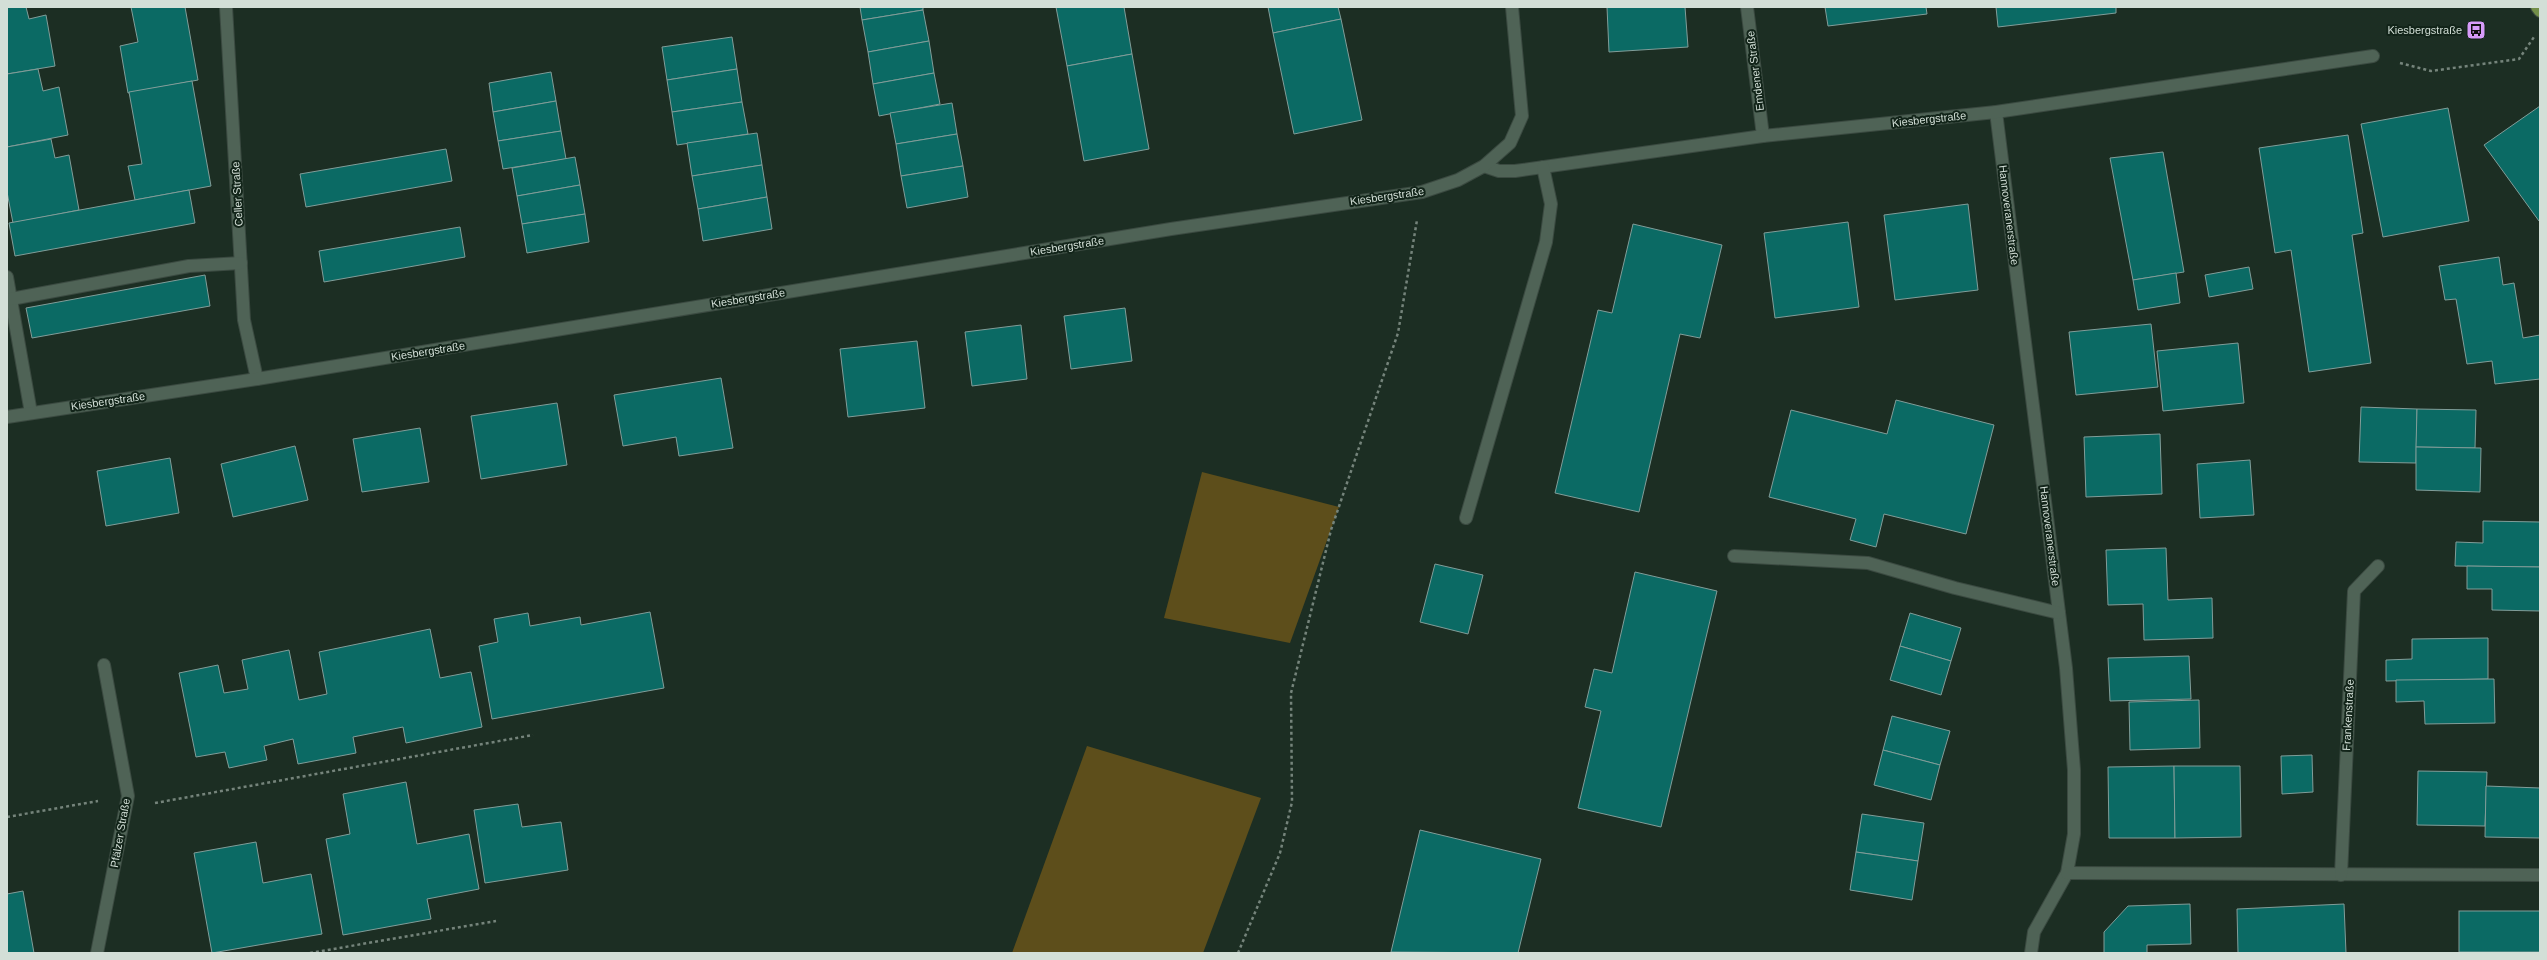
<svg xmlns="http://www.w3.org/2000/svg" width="2547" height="960" font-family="Arial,sans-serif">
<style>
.green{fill:#5d4e1b}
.building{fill:#0b6a64;stroke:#819d99}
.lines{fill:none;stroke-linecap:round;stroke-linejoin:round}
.minor-casing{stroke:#3b4a41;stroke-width:14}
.major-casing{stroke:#3b4a41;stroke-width:14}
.path{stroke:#75847b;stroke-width:2.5;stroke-dasharray:3 3;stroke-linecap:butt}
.minor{stroke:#4f6356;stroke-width:12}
.major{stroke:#738f49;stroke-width:12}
.labels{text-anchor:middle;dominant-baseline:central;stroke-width:4;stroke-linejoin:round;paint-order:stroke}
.poi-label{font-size:11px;fill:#d3dfd7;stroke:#122419;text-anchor:end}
.street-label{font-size:11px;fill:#d3dfd7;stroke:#122419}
</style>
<rect width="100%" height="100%" fill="#1c2e23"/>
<!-- green -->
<g class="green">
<polygon points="1202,472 1339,507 1290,643 1164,618"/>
<polygon points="1087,746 1261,798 1203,953 1012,953"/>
</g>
<!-- building -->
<g class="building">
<polygon points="7,7 26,7 29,19 46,15 55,66 7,74"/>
<polygon points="131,7 185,7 198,80 128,93 120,46 138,42"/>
<polygon points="860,7 923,7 923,10 862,20"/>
<polygon points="1056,7 1124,7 1132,54 1067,66"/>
<polygon points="1268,7 1338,7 1341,19 1273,33"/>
<polygon points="1607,7 1685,7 1688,47 1609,52"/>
<polygon points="1825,7 1926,7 1927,14 1828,26"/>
<polygon points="1996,7 2116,7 2116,13 1998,27"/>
<polygon points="923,10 929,41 868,52 862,20"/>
<polygon points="1341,19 1362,120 1294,134 1273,33"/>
<polygon points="732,37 737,69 667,80 662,47"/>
<polygon points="929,41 934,73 873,84 868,52"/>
<polygon points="1132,54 1149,149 1084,161 1067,66"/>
<polygon points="38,69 43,91 59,87 68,135 7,147 7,74"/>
<polygon points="737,69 742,102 672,112 667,80"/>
<polygon points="551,72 556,101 493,112 489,83"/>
<polygon points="934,73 940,104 879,116 873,84"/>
<polygon points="192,81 211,186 135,200 128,166 142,164 129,92"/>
<polygon points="556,101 561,131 498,141 493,112"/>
<polygon points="742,102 748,134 677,145 672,112"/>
<polygon points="952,103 957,134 896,144 890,113"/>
<polygon points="2540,106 2540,220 2539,221 2484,145"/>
<polygon points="2448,108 2469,221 2383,237 2361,124"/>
<polygon points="561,131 566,159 503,169 498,141"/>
<polygon points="757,133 762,165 692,176 687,143"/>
<polygon points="957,134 963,166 901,176 896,144"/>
<polygon points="2348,135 2363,233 2352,235 2371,363 2309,372 2291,250 2275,253 2259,148"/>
<polygon points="51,139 55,158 69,155 79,210 13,223 7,192 7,147"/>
<polygon points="446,149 452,181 306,207 300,174"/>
<polygon points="2163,152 2184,272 2133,280 2110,158"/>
<polygon points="575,157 580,185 517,196 512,168"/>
<polygon points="762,165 767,197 698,209 692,176"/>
<polygon points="963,166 968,197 907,208 901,176"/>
<polygon points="580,185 585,214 522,224 517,196"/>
<polygon points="189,190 195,223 15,256 9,223"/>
<polygon points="767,197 772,229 703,241 698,209"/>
<polygon points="1968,204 1978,290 1895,300 1884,215"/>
<polygon points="585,214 589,242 527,253 522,224"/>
<polygon points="1848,222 1859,307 1775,318 1764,233"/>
<polygon points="1633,224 1722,245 1700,338 1680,334 1639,512 1555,493 1598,310 1612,313"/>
<polygon points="460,227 465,257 324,282 319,251"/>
<polygon points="2499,257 2503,285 2514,283 2523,338 2540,335 2540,379 2495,384 2492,361 2467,364 2456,299 2445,300 2439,266"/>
<polygon points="2249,267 2253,289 2209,297 2205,275"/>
<polygon points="2176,273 2180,303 2138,310 2133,280"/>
<polygon points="205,275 210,306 32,338 26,308"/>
<polygon points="1125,308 1132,361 1071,369 1064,316"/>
<polygon points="2151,324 2158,387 2076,395 2069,332"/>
<polygon points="1021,325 1027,379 972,386 965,332"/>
<polygon points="917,341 925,408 848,417 840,349"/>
<polygon points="2238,343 2244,403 2163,411 2157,351"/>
<polygon points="721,378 733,448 679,456 676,437 623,446 614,395"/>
<polygon points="1896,400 1994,425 1966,534 1884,514 1876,547 1850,540 1856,519 1769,497 1791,410 1887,434"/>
<polygon points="557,403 567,465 481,479 471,416"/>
<polygon points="2361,407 2417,409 2416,463 2359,462"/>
<polygon points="2417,409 2476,410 2475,448 2416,447"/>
<polygon points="420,428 429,482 362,492 353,439"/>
<polygon points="2160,434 2162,494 2086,497 2084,437"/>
<polygon points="295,446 308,500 233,517 221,464"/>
<polygon points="2416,447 2481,448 2480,492 2416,490"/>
<polygon points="170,458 179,513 106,526 97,471"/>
<polygon points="2250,460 2254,515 2200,518 2197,464"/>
<polygon points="2483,521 2540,522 2540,567 2455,566 2456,542 2483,543"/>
<polygon points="2166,548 2168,600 2212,598 2213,638 2144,640 2143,604 2108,605 2106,550"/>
<polygon points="1435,564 1483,575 1468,634 1420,622"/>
<polygon points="2467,566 2540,567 2540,611 2492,610 2492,589 2467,589"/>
<polygon points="1635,572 1717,591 1661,827 1578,808 1601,711 1585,707 1594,669 1612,673"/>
<polygon points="650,612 664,688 492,719 479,646 498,642 494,619 528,613 530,626 580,617 581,625"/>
<polygon points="1910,613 1961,628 1951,661 1900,646"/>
<polygon points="430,629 440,678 471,672 482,727 406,743 403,727 353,737 356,753 298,764 293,739 264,746 267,760 229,768 225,752 196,757 179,673 218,665 224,693 248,689 242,660 289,650 299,700 327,694 319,652"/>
<polygon points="2488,638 2488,679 2386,681 2386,660 2412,659 2412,639"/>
<polygon points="1900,646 1951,661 1941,695 1890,680"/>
<polygon points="2189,656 2191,699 2110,701 2108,658"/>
<polygon points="2494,679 2495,723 2425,724 2424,701 2396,702 2396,680"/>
<polygon points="2199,700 2200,748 2130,750 2129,702"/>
<polygon points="1892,716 1950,731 1940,765 1883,750"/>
<polygon points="1883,750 1940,765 1931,800 1874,785"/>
<polygon points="2312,755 2313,792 2282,794 2281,756"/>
<polygon points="2174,766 2175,838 2109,838 2108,767"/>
<polygon points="2174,766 2240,766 2241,837 2175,838"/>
<polygon points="2418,771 2487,772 2485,826 2417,825"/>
<polygon points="406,782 417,844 469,834 479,889 427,899 431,919 343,935 326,839 350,834 343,794"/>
<polygon points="2486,786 2540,788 2540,838 2485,837"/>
<polygon points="518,804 522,827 561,822 568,870 485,883 474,810"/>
<polygon points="1862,814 1924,823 1918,861 1856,852"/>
<polygon points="1420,830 1541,859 1518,953 1391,952"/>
<polygon points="256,842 263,883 311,874 322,934 212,953 194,853"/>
<polygon points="1856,852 1918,861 1912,900 1850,890"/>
<polygon points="23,891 34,953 7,953 7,894"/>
<polygon points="2190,904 2191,944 2147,945 2147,953 2104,953 2104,932 2128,906"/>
<polygon points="2344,904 2346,953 2238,953 2237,909"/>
<rect x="2459" y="911" width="81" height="41"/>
</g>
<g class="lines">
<defs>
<g id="minor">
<polyline points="226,7 244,320 257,379"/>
<polyline points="1747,7 1763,136"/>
<polyline points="1996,112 2066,668 2074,770 2074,834 2067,873 2034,932 2031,953"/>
<polyline points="1484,166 1499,171 1515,171 1763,136 1996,112 2373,56"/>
<polyline points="7,277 31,413"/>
<polyline points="11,299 189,266 241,263"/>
<polyline points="7,417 257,379 1171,229 1422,192 1458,180 1484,166 1510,143 1522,116 1512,7"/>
<polyline points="1466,518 1546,242 1551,204 1543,167"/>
<polyline points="1734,556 1868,563 1955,588 2059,613"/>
<polyline points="2067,873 2540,875"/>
<polyline points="2341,875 2354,591 2378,566"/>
<polyline points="97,953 128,796 104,665"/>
</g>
<polyline id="major" points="2537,7 2540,11"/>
</defs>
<!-- minor casing -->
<use href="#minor" class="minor-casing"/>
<!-- major casing -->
<use href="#major" class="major-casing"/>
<!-- path -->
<g class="path">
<polyline points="2400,63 2431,71 2519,59 2534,37"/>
<polyline points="155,803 533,735"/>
<polyline points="7,817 98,801"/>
<polyline points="310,953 496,921"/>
<polyline points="1238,953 1280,853 1292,802 1291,693 1331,530 1398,333 1417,220"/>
</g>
<!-- minor -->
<use href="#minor" class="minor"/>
<!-- major -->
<use href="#major" class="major"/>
</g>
<!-- icons -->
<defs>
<symbol id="bus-square" viewBox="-11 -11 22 22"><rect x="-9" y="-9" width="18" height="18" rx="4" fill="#d79bf9" stroke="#122419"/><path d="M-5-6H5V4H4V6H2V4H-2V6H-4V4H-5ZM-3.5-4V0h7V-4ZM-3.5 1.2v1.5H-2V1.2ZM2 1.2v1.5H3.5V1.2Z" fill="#111"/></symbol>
</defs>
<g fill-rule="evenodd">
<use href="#bus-square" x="2465" y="19" width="22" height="22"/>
</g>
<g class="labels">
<!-- poi labels -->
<g class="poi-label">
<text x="2462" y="30">Kiesbergstraße</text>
</g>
<!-- street labels -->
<g class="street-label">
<text transform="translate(1755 71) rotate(-97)">Emdener Straße</text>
<text transform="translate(1929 119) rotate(-6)">Kiesbergstraße</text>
<text transform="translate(237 194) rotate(-93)">Celler Straße</text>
<text transform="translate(1387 196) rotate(-8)">Kiesbergstraße</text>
<text transform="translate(2009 215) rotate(83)">Hannoveranerstraße</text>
<text transform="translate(1067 246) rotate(-9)">Kiesbergstraße</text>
<text transform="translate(748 298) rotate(-9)">Kiesbergstraße</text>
<text transform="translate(428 351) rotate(-9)">Kiesbergstraße</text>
<text transform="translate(108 401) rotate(-8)">Kiesbergstraße</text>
<text transform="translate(2050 536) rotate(83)">Hannoveranerstraße</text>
<text transform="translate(2348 715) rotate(-87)">Frankenstraße</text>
<text transform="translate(120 833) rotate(-80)">Pfälzer Straße</text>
</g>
</g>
<!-- border -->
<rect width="2547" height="960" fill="none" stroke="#d3dfd7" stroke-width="16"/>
</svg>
